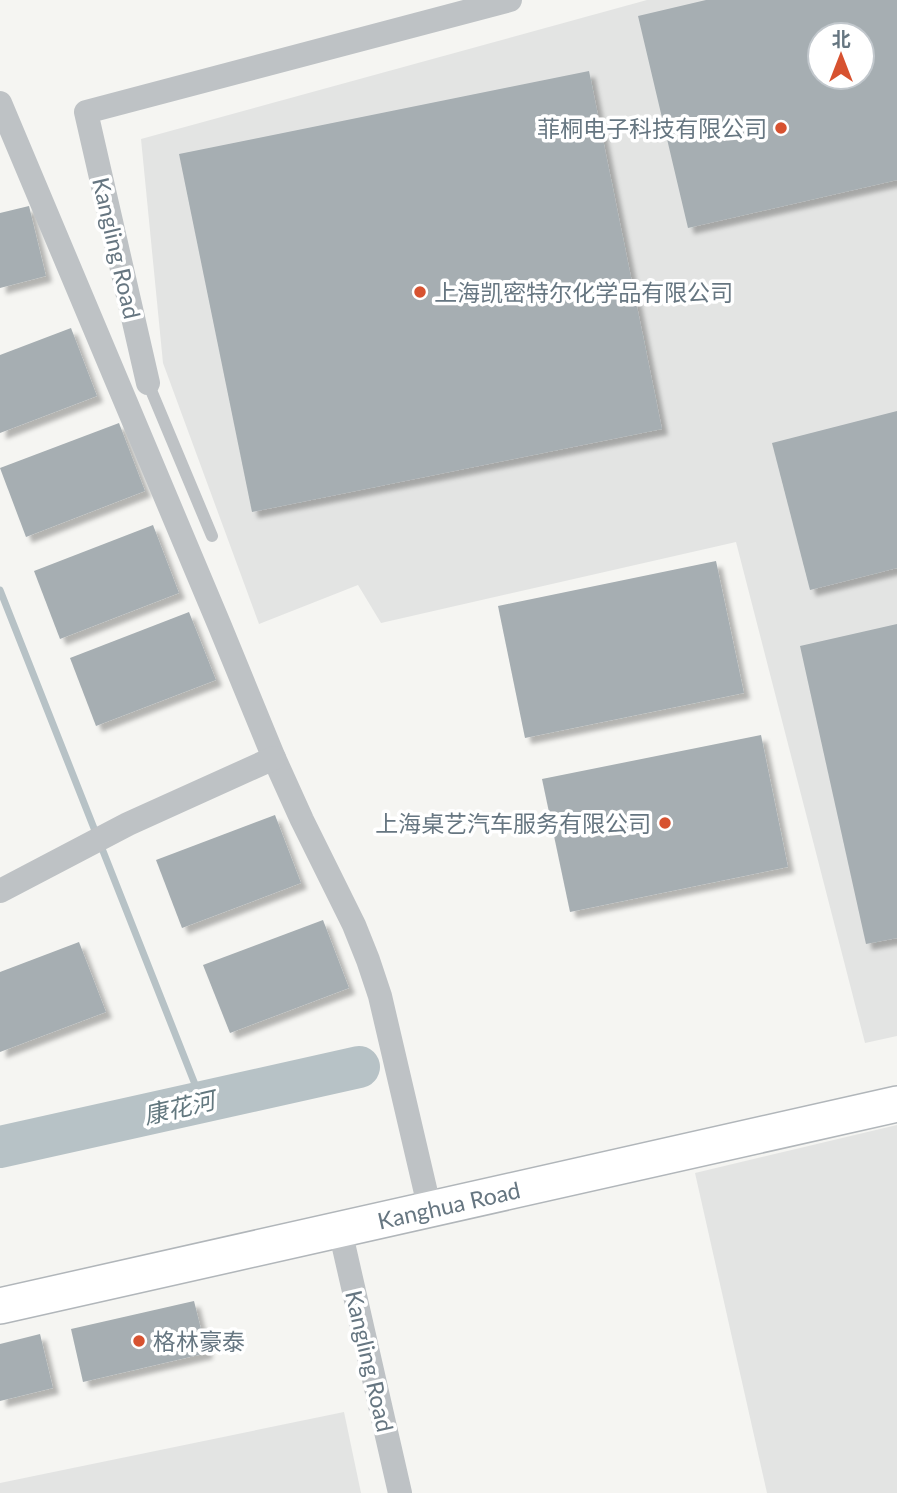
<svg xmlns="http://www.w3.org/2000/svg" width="897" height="1493" font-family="Lato,'Noto Sans SC',sans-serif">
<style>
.built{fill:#e3e4e3;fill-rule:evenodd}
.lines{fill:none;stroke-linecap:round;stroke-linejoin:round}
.stream{stroke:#b7c2c6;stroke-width:7}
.river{stroke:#b7c2c6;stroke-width:42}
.building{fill:#a6aeb2;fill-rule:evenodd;filter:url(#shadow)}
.secondary-casing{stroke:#b1b6ba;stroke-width:38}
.lane{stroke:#bec2c5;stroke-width:12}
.street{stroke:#bec2c5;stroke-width:24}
.secondary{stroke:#fff;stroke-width:35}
.poi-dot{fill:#d75230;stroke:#fff;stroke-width:2.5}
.labels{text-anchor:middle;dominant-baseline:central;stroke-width:7;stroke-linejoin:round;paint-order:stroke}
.poi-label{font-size:23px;fill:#667681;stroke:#fff;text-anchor:end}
.street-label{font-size:23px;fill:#667681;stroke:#fff}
.water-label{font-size:24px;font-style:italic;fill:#62777e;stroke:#fff}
</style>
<defs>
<filter id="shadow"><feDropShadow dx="6" dy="6" stdDeviation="2" flood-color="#0004"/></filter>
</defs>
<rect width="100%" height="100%" fill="#f5f5f2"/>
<!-- built -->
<g class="built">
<path d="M 647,0 L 897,0 L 897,1036 L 865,1043 L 736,542 L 381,623 L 358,585 L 259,624 L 163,363 L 141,139 ZM 820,35 L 862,35 L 862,77 L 820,77 Z"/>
<polygon points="897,1125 897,1493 767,1493 695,1173"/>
<polygon points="344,1412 361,1493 0,1493 0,1483"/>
</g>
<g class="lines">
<!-- stream -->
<polyline class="stream" points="0,590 202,1102"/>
<!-- river -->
<polyline class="river" points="0,1147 359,1067"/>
</g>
<!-- building -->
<g class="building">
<path d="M 706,0 L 897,0 L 897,180 L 688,228 L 638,16 ZM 820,35 L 862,35 L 862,77 L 820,77 Z"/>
<polygon points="589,71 662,429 252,512 179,154"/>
<polygon points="29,206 46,276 0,288 0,213"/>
<polygon points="71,328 97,396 0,433 0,355"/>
<polygon points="897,411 897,568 810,590 772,443"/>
<polygon points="119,423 145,491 26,537 0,468"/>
<polygon points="153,525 179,593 60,639 34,571"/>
<polygon points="716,561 744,693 525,738 498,606"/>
<polygon points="189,612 216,680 96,726 70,658"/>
<polygon points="897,624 897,938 866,944 800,646"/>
<polygon points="761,735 788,867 570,912 542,779"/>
<polygon points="275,815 301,883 182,928 156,860"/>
<polygon points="323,920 349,988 230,1033 203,965"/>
<polygon points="79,942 106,1012 0,1052 0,972"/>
<polygon points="194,1301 207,1353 83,1382 71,1329"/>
<polygon points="40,1334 53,1388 0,1401 0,1344"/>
</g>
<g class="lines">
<defs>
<g id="secondary">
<path id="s1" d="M 0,1306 L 897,1104"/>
</g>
</defs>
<!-- secondary casing -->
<use href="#secondary" class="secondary-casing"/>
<!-- lane -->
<polyline class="lane" points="148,383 212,536"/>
<!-- street -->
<g class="street">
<polyline points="0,103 219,624 274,758 302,820 354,925 368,960 380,996 430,1210"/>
<polyline points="148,383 86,112 510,0"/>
<polyline points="0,891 128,824 274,758"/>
<polyline points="340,1230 400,1493"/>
</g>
<!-- secondary -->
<use href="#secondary" class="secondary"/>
</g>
<!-- markers -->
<g class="poi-dot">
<circle cx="781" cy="128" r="7"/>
<circle cx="420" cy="292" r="7"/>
<circle cx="665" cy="823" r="7"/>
<circle cx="139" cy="1341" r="7"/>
</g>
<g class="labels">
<!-- poi labels -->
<g class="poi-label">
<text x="767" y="128">菲桐电子科技有限公司</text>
<text x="434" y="292" text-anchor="start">上海凯密特尔化学品有限公司</text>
<text x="651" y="823">上海桌艺汽车服务有限公司</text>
<text x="153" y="1341" text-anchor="start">格林豪泰</text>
</g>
<!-- street labels -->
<g class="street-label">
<text transform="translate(117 248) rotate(77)">Kangling Road</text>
<text stroke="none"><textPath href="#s1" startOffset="460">Kanghua Road</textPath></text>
<text transform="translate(370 1361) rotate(77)">Kangling Road</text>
</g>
<!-- water labels -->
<g class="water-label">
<text transform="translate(179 1107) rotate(-13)">康花河</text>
</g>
</g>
<!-- north arrow -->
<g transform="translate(841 56)"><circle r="33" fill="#ffffff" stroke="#c2c8cd" stroke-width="2"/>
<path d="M0-5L12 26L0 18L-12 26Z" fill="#d75230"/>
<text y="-10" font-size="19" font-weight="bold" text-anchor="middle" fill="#667681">北</text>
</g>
</svg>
